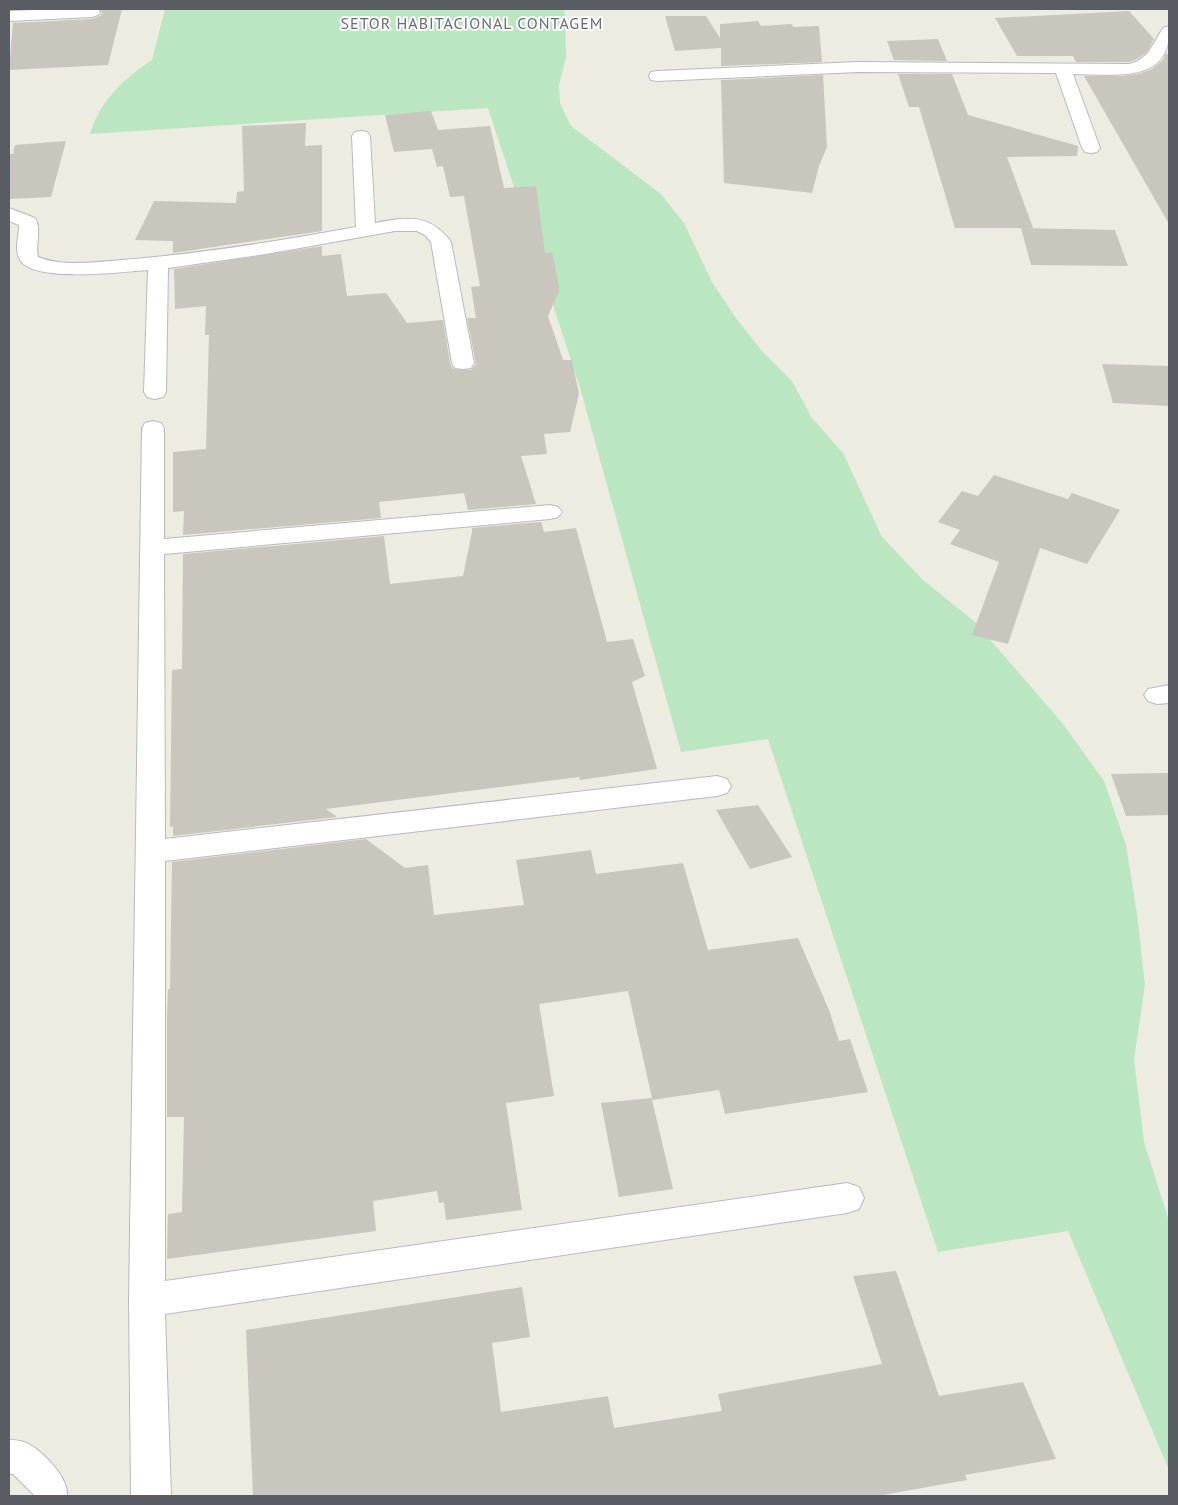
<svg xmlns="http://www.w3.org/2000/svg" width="1178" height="1505" font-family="'PT Sans',sans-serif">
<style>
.green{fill:#bbe6c2}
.building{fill:#c8c6bd}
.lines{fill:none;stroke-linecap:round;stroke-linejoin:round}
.service-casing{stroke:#b8bac0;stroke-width:2}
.minor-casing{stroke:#b8bac0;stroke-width:2}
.service{fill:#fff;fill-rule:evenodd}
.minor{fill:#fff;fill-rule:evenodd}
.labels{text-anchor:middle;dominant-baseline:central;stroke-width:4;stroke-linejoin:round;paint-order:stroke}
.far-quarter-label{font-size:16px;letter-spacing:1px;fill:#6a6d74;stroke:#fff}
</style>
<rect width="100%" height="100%" fill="#edece0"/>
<!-- green -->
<path class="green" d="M 165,9 L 563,9 L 565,15 L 566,57 L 559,85 L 560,103 L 571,126 L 661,194 L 684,223 L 712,282 L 736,318 L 761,350 L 792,381 L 812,418 L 843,453 L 882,537 L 923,580 L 975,622 L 1063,724 L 1104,781 L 1126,845 L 1137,914 L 1145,985 L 1134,1059 L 1144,1142 L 1169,1221 L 1169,1470 L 1068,1231 L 938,1252 L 768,739 L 681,752 L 579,384 L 488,108 L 90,134 C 100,101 124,78 152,60 Z"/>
<!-- building -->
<g class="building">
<polygon points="100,9 122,9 108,65 9,70 13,23 92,19 100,16 102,13"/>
<polygon points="1129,11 1154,39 1147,52 1137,59 1129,62 1076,62 1073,56 1017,56 995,18"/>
<polygon points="665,16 706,16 720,38 720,24 758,21 761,26 791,24 794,27 819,26 822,62 721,66 721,48 675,51"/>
<polygon points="938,39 947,61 894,60 887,41"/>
<polygon points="1166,53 1169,56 1169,224 1084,76 1122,76 1138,74 1152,69 1163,60"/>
<polygon points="898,74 952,74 968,115 1078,146 1077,156 1007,157 1033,228 955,228 919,107 909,107"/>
<polygon points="823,75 827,147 819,166 812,193 724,183 721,80"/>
<polygon points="431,111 438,130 490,126 504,188 536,186 545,253 552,252 559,286 559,291 548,316 563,360 572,360 579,394 570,432 544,434 547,454 521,456 536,504 468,510 464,493 379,502 381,518 183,535 184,511 173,512 173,452 206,449 209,335 205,335 206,306 175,309 174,269 322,246 322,256 341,254 347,296 386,293 407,323 443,320 450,363 453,369 471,370 476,364 467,318 476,318 471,287 480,286 464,196 450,197 443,166 437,167 432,149 394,152 385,115"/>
<polygon points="306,123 305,146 322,145 322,231 173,253 173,241 135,240 154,201 236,203 237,192 244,191 242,126"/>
<polygon points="66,141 51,197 9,199 9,154 13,154 15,145"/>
<polygon points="1021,228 1115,230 1128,266 1031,265"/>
<polygon points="1102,364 1169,366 1169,406 1113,403"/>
<polygon points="994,475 1068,499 1072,493 1120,510 1087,564 1040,548 1008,644 972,635 999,562 950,544 960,530 938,522 962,491 978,496"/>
<polygon points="541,522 544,532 576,528 607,642 633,639 645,676 632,682 657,769 580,780 579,777 326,809 337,817 173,836 173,826 170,827 172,670 182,669 183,554 384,536 390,584 463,576 472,532 472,528"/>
<polygon points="1169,773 1169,815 1126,816 1111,774"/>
<polygon points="758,805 792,857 750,869 716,810"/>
<polygon points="366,839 405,868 428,865 434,915 524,905 516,860 591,850 596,874 683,863 708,950 798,938 829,1010 839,1041 850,1039 868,1092 725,1114 719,1090 652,1100 673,1189 619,1197 601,1103 652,1098 628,991 539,1004 554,1096 506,1103 522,1210 446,1220 444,1202 439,1203 437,1191 373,1201 376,1231 167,1259 168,1214 182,1212 184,1117 167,1117 167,1021 168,989 170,989 172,862"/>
<polygon points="896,1271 939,1396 1023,1382 1056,1459 965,1475 967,1480 877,1496 253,1496 246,1330 522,1287 530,1337 492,1343 501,1412 608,1396 614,1428 722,1411 718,1394 882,1364 853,1276"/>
</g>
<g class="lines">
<defs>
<path id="service" d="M 9,1440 C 17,1440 25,1441 32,1446 C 46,1455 69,1479 67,1496 L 33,1496 L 33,1494 L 13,1474 L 9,1474 Z"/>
<g id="minor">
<polygon points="61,9 98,9 100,12 98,15 92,17 9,21 9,11"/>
<path d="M 1169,26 C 1173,85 1113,74 1073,74 L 1100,148 L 1097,152 L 1091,153 L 1085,152 L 1082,148 L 1056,73 L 858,72 L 657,81 L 651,80 L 649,76 L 651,72 L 657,71 L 858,62 L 1129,64 L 1138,61 L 1148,53 L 1163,28 Z"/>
<path d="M 361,131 L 367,132 L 370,136 L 375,223 C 406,217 430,213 451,242 L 474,363 L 471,368 L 463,369 L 455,368 L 452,363 L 431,242 L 425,235 L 417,231 L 395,231 L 266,254 L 168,268 L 166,392 L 163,397 L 155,399 L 147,397 L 144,392 L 148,270 C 123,272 33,283 20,260 C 14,249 19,236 19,225 L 9,221 L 9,208 L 35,218 C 42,229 35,245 38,257 C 63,267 95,262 122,260 C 200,254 279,241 356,227 L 352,136 L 355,132 Z"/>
<polygon points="153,421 161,423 164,428 164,539 550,505 558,507 562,512 558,517 550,519 164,554 165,839 717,776 727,779 731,786 727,793 717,796 165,861 165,1281 847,1183 859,1187 864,1198 859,1209 847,1213 165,1314 171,1496 131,1496 129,1300 142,428 145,423"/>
<polygon points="1169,685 1169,703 1157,704 1148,701 1144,695 1148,689"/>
</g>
</defs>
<!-- service casing -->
<use href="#service" class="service-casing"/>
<!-- minor casing -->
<use href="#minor" class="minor-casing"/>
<!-- service -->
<use href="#service" class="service"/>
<!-- minor -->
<use href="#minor" class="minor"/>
</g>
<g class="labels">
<!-- far-quarter labels -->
<g class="far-quarter-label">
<text x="472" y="23">SETOR HABITACIONAL CONTAGEM</text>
</g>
</g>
<!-- border -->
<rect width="1178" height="1505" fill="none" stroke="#595c62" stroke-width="20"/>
</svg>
